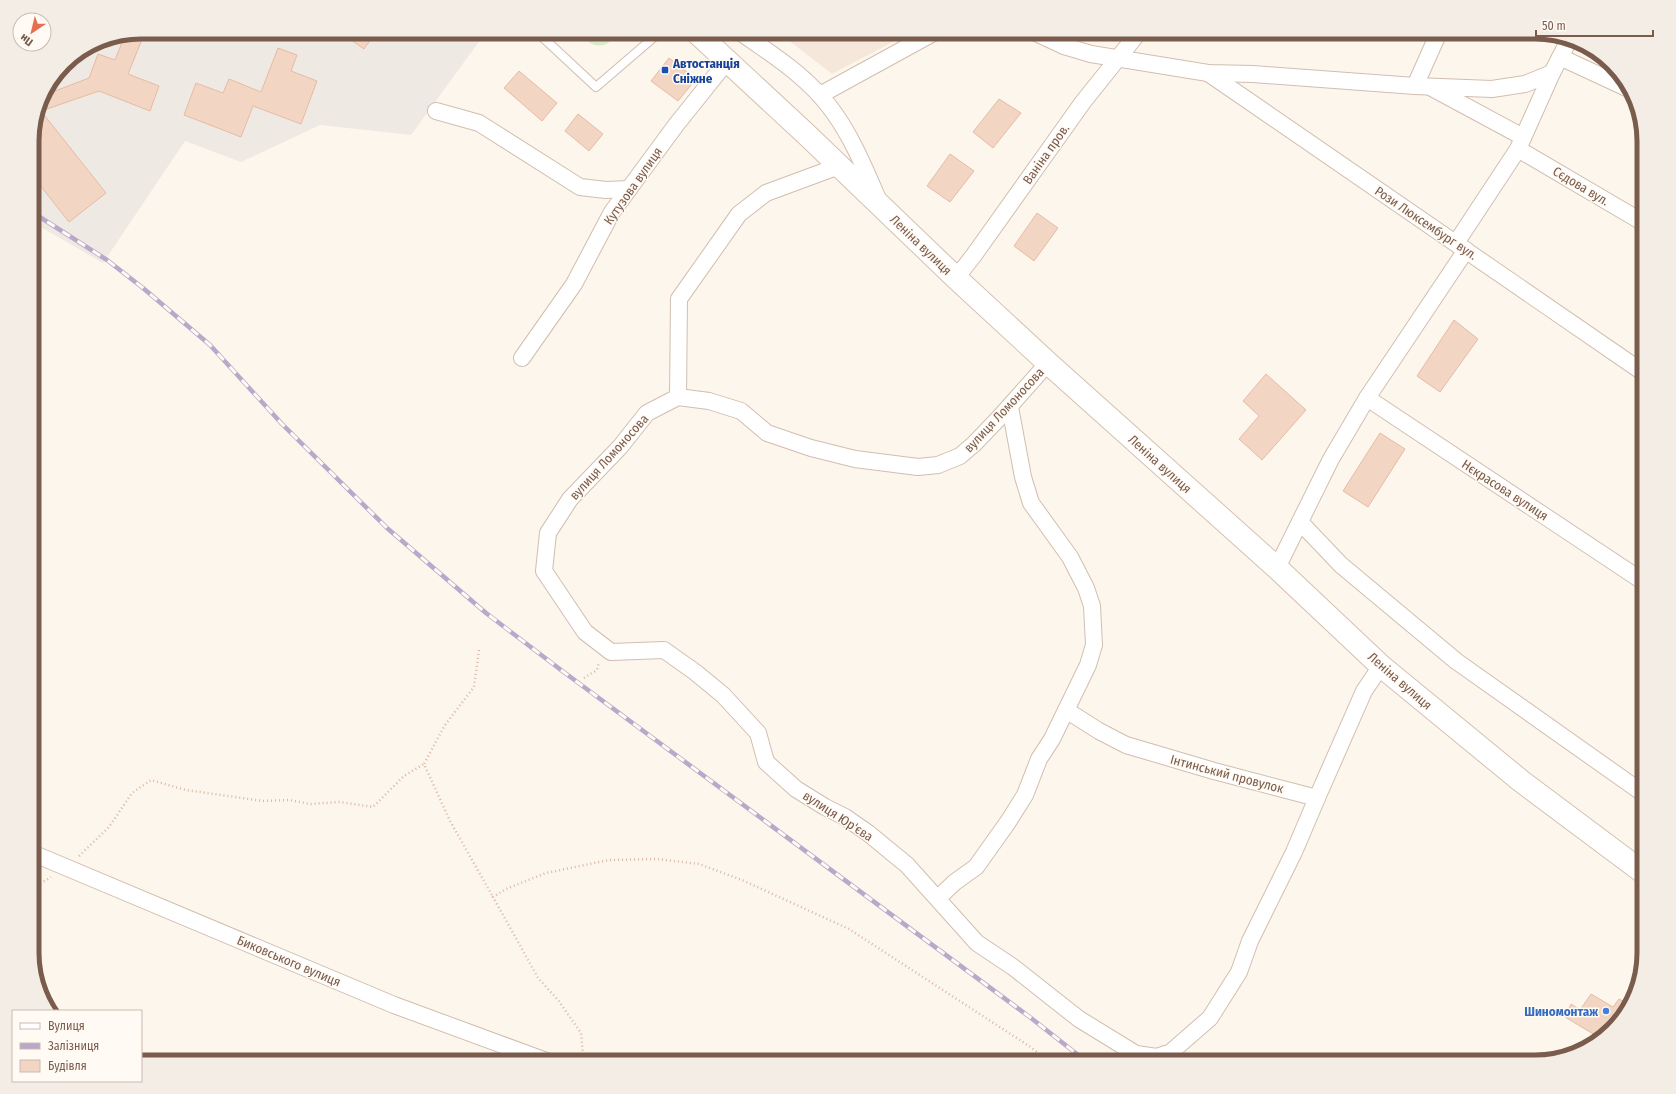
<svg xmlns="http://www.w3.org/2000/svg" width="1676" height="1094" font-family="'Fira Sans Condensed',sans-serif">
<style>
.residential{fill:#f5e8da}
.industrial{fill:#efe9e4}
.green{fill:#d8ecc9}
.building{fill:#f3d5c3;stroke:#e6bba3}
.lines{fill:none;stroke-linecap:round;stroke-linejoin:round}
.service-casing{stroke:#d1beb0;stroke-width:10}
.minor-casing{stroke:#d1beb0;stroke-width:18}
.secondary-casing{stroke:#d6c0b0;stroke-width:24}
.path{stroke:#d9b8a5;stroke-width:2.5;stroke-dasharray:1 3;stroke-linecap:butt}
.service{stroke:#fff;stroke-width:8}
.minor{stroke:#fff;stroke-width:16}
.secondary{stroke:#fff;stroke-width:22}
.rail-casing{stroke:#b9a8c9;stroke-width:4.5}
.rail{stroke:#fffaf3;stroke-width:3;stroke-dasharray:9;stroke-linecap:butt}
.transit-dot{fill:#1a4fb4;stroke:#fffaf3;stroke-width:1.5}
.shop-dot{fill:#3f7fe0;stroke:#fffaf3;stroke-width:1.5}
.labels{text-anchor:middle;dominant-baseline:central;stroke-width:3;stroke-linejoin:round;paint-order:stroke}
.transit-label{font-size:13px;font-weight:bold;fill:#164399;stroke:#fffaf3;text-anchor:start}
.street-label{font-size:13px;fill:#7a5c4d;stroke:#fffaf3}
.shop-label{font-size:13px;font-weight:bold;fill:#366cbe;stroke:#fffaf3;text-anchor:end}
.rim{fill:none;stroke:#7a5c4d;stroke-width:5}
</style>
<rect width="100%" height="100%" fill="#fdf6ec"/>
<!-- residential -->
<polygon class="residential" points="778,32 912,32 832,74"/>
<!-- industrial -->
<polygon class="industrial" points="141,32 486,32 411,135 320,125 241,162 185,141 103,263 32,222 32,134 40,99 64,64 99,40"/>
<!-- green -->
<path class="green" d="M 581,32 L 616,32 C 610,51 588,49 581,32 Z"/>
<!-- building -->
<g class="building">
<polygon points="141,32 145,32 128,74 159,86 150,111 99,91 41,111 106,193 69,222 32,175 32,134 40,99 42,96 89,78 98,54 115,60 125,35"/>
<polygon points="340,32 376,32 364,49"/>
<polygon points="278,48 297,55 291,71 317,81 301,124 253,106 241,137 184,115 196,83 223,93 229,79 261,92"/>
<polygon points="669,58 696,79 678,101 651,81"/>
<polygon points="519,71 557,103 542,121 504,88"/>
<polygon points="999,99 1021,113 993,148 973,132"/>
<polygon points="578,114 603,134 589,151 565,131"/>
<polygon points="950,154 974,171 950,202 927,186"/>
<polygon points="1037,213 1058,228 1034,261 1014,246"/>
<polygon points="1454,320 1478,339 1440,392 1417,376"/>
<polygon points="1266,374 1306,410 1262,460 1239,439 1259,416 1243,401"/>
<polygon points="1380,433 1405,449 1368,507 1343,491"/>
<polygon points="1591,994 1613,1007 1619,999 1629,1004 1626,1014 1600,1038 1565,1017 1571,1004 1580,1010"/>
</g>
<g class="lines">
<defs>
<polyline id="service" points="537,32 596,87 660,32"/>
<g id="minor">
<path d="M 740,32 C 773,55 808,77 832,110 C 852,137 865,169 878,199"/>
<polyline points="1034,32 1064,46 1091,54 1208,73 1253,74 1415,86 1492,89 1525,84 1552,73"/>
<polyline points="1560,57 1631,90"/>
<polyline points="1208,73 1644,373"/>
<polyline points="1415,86 1439,32"/>
<polyline points="1432,88 1523,137"/>
<polyline points="820,95 935,32"/>
<polyline points="436,111 479,123 580,187 606,190 629,189"/>
<polyline points="1518,149 1644,223"/>
<polyline points="1456,243 1518,149 1552,73 1568,42"/>
<polyline points="956,278 974,255 1083,102 1139,32"/>
<polyline points="522,358 574,284 612,212 676,125 728,60"/>
<polyline points="1048,363 999,418 974,444 960,456 938,465 918,467 855,459 811,448 767,433 741,411 709,401 678,397 647,413 620,447 570,499 548,533 544,571 585,632 611,652 664,650 695,672 723,695 758,733 766,762 796,789 825,807 845,817 868,833 907,865 977,943 1013,967 1079,1019 1136,1054 1157,1057 1171,1052 1210,1018 1239,972 1250,941 1294,852 1317,798 1214,771 1126,745 1099,731 1066,710"/>
<polyline points="678,397 679,299 739,214 766,193 839,166"/>
<polyline points="1367,398 1644,582"/>
<polyline points="1300,522 1341,565 1456,661 1644,794"/>
<polyline points="1277,568 1331,459 1367,398 1466,250"/>
<polyline points="1317,798 1364,691 1381,666"/>
<polyline points="32,853 394,1005 549,1062"/>
<polyline points="938,898 955,882 976,867 1008,822 1025,795 1039,759 1052,739 1088,665 1094,645 1092,606 1086,588 1070,557 1031,503 1023,477 1010,407"/>
</g>
<polyline id="secondary" points="696,32 806,134 956,278 1048,363 1277,568 1381,666 1521,781 1644,873"/>
</defs>
<!-- service casing -->
<use href="#service" class="service-casing"/>
<!-- minor casing -->
<use href="#minor" class="minor-casing"/>
<!-- secondary casing -->
<use href="#secondary" class="secondary-casing"/>
<!-- path -->
<g class="path">
<polyline points="479,650 474,687 445,725 424,764 450,821 493,897"/>
<polyline points="584,678 597,670 599,662"/>
<polyline points="79,856 109,827 132,793 151,780 186,790 263,801 289,800 310,804 340,802 373,807 404,776 424,764"/>
<polyline points="32,892 38,885 51,877"/>
<polyline points="580,1062 583,1055 581,1033 558,1000 538,978 493,897 506,889 546,873 609,860 657,859 699,864 742,880 849,929 1032,1048 1048,1062"/>
</g>
<!-- service -->
<use href="#service" class="service"/>
<!-- minor -->
<use href="#minor" class="minor"/>
<!-- secondary -->
<use href="#secondary" class="secondary"/>
<defs>
<polyline id="rail" points="32,212 107,260 143,288 210,345 282,424 387,528 486,613 561,670 1031,1018 1087,1062"/>
</defs>
<!-- rail casing -->
<use href="#rail" class="rail-casing"/>
<!-- rail -->
<use href="#rail" class="rail"/>
</g>
<!-- markers -->
<rect class="transit-dot" x="661" y="66" width="8" height="8" rx="2"/>
<circle class="shop-dot" cx="1606" cy="1011" r="4"/>
<g class="labels">
<!-- transit labels -->
<g class="transit-label">
<text x="673" y="63">Автостанція<tspan x="673" dy="15">Сніжне</tspan></text>
</g>
<!-- street labels -->
<g class="street-label">
<text transform="translate(1046 154) rotate(-55)">Ваніна пров.</text>
<text transform="translate(633 186) rotate(-55)">Кутузова вулиця</text>
<text transform="translate(1581 186) rotate(31)">Сєдова вул.</text>
<text transform="translate(1426 223) rotate(34)">Рози Люксембург вул.</text>
<text transform="translate(921 245) rotate(44)">Леніна вулиця</text>
<text transform="translate(1004 410) rotate(-47)">вулиця Ломоносова</text>
<text transform="translate(609 457) rotate(-48)">вулиця Ломоносова</text>
<text transform="translate(1160 464) rotate(42)">Леніна вулиця</text>
<text transform="translate(1505 490) rotate(33)">Нєкрасова вулиця</text>
<text transform="translate(1400 681) rotate(41)">Леніна вулиця</text>
<text transform="translate(1227 774) rotate(15)">Інтинський провулок</text>
<text transform="translate(838 816) rotate(33)">вулиця Юр'єва</text>
<text transform="translate(289 961) rotate(23)">Биковського вулиця</text>
</g>
<!-- shop labels -->
<g class="shop-label">
<text x="1598" y="1011">Шиномонтаж</text>
</g>
</g>
<!-- crop -->
<path d="M0 0H1676V1094H0ZM141 39H1535A102 102 0 0 1 1637 141V953A102 102 0 0 1 1535 1055H141A102 102 0 0 1 39 953V141A102 102 0 0 1 141 39Z" fill="#f4ede6" fill-rule="evenodd"/>
<path class="rim" d="M141 39H1535A102 102 0 0 1 1637 141V953A102 102 0 0 1 1535 1055H141A102 102 0 0 1 39 953V141A102 102 0 0 1 141 39Z"/>
<!-- legend -->
<rect x="12" y="1010" width="130" height="72" fill="#fffaf3" stroke="#cabbb1"/>
<rect x="20" y="1023" width="20" height="6" fill="#ffffff" stroke="#cabbb1"/>
<text x="48" y="1030" font-size="12" fill="#7a5c4d">Вулиця</text>
<rect x="20" y="1043" width="20" height="6" fill="#b9a8c9" stroke="#cabbb1"/>
<text x="48" y="1050" font-size="12" fill="#7a5c4d">Залізниця</text>
<rect x="20" y="1060" width="20" height="12" fill="#f3d5c3" stroke="#cabbb1"/>
<text x="48" y="1070" font-size="12" fill="#7a5c4d">Будівля</text>
<!-- north arrow -->
<g transform="translate(32 32) rotate(215)"><circle r="19" fill="#fffaf3" stroke="#cabbb1"/>
<path d="M0-3L7 15L0 10L-7 15Z" fill="#e76f51"/>
<text y="-6" font-size="11" font-weight="bold" text-anchor="middle" fill="#7a5c4d">Пн</text>
</g>
<!-- scale -->
<path d="M1536 30v6h117v-6" fill="none" stroke="#7a5c4d" stroke-width="2"/>
<text x="1542" y="30" font-size="12" fill="#7a5c4d" stroke="#fffaf3" stroke-width="3" paint-order="stroke">50 m</text>
</svg>
